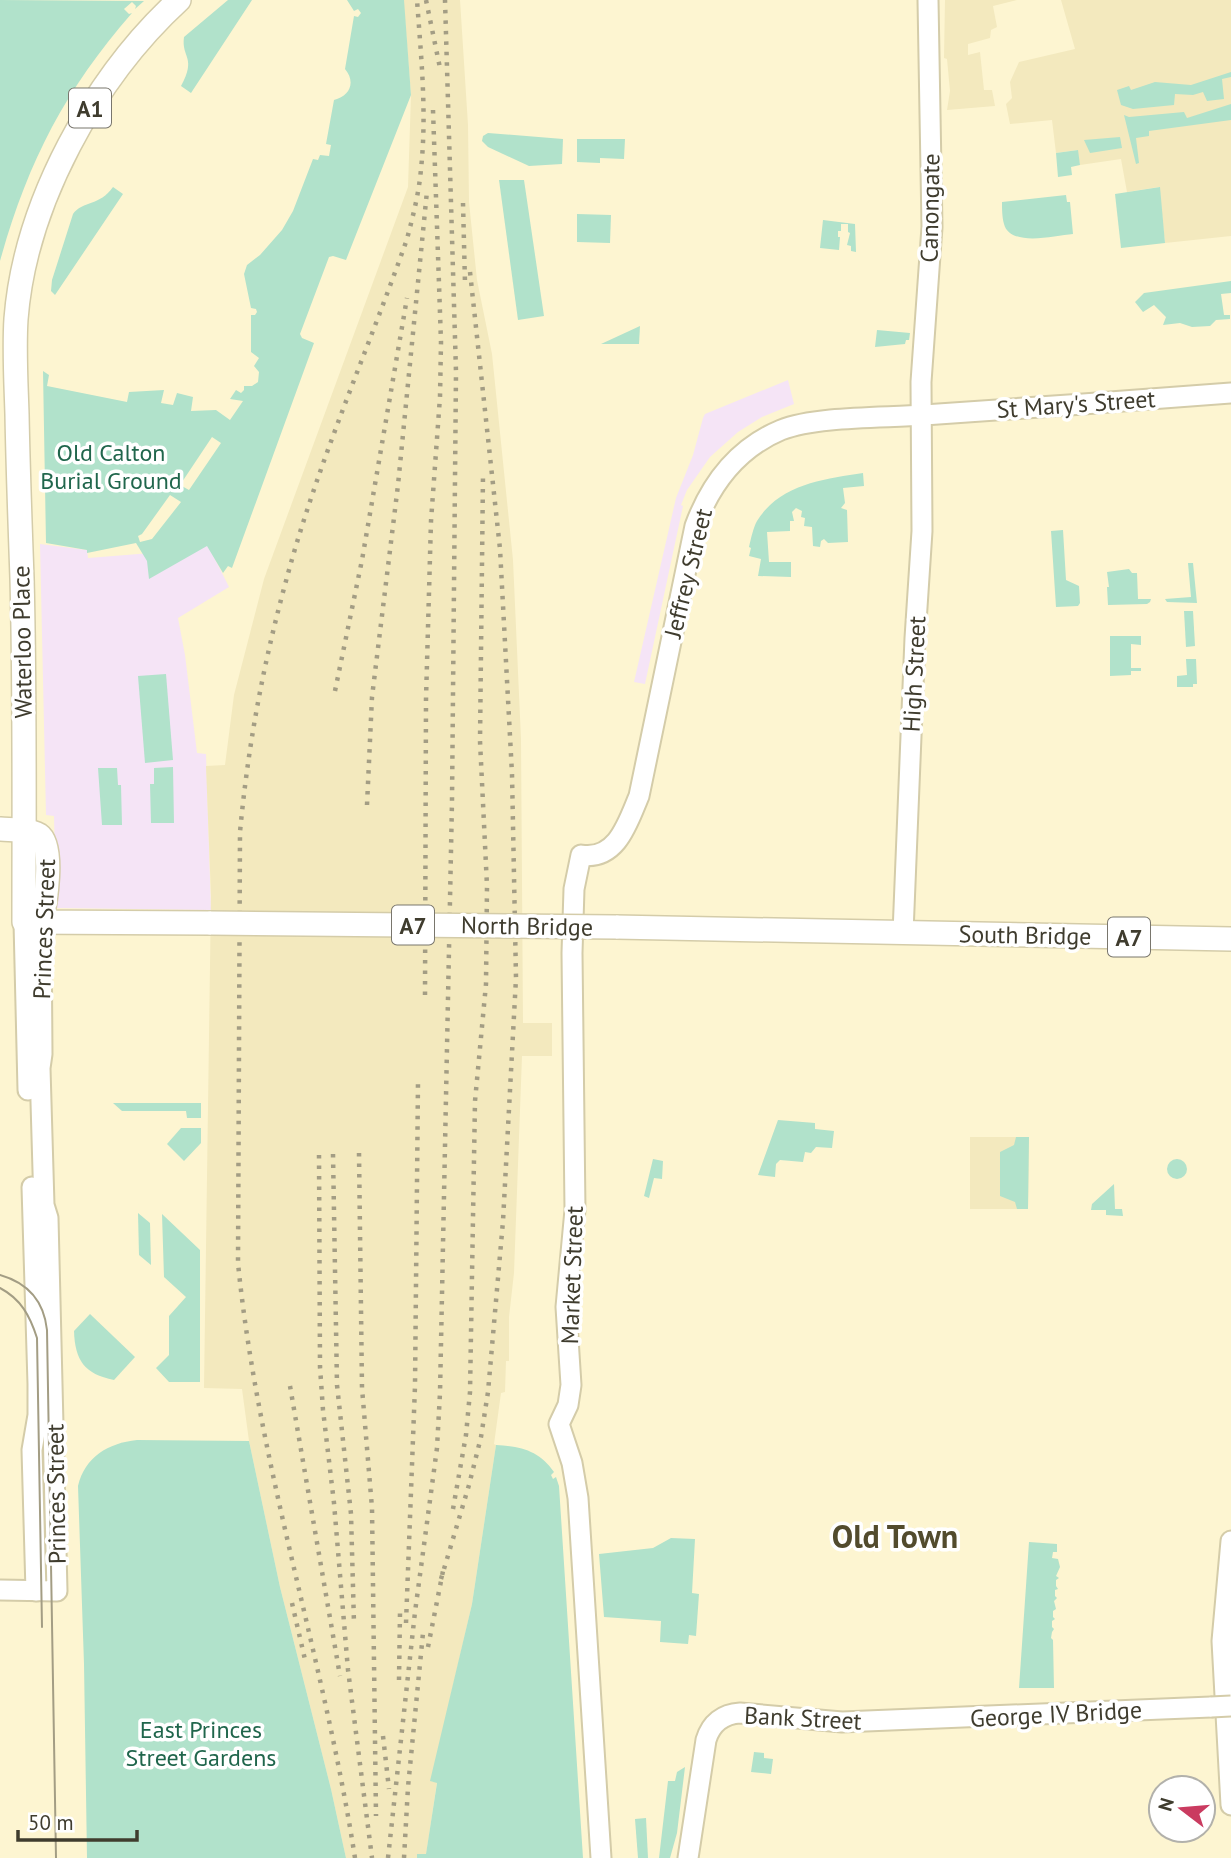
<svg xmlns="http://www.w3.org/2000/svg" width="1231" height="1858" font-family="'PT Sans',sans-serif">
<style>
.commercial{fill:#f5e4f6}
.built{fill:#f3e9be}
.green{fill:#b1e2cb;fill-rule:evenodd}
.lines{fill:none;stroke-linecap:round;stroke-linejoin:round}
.tertiary-casing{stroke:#d4cca9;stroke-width:23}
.primary-casing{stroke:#d4cca9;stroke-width:26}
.tertiary{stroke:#fff;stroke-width:19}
.primary{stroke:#fff;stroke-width:23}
.tram{stroke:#a39d84;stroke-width:2}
.rail{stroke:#a39d84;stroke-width:4.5;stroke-dasharray:3.5 7;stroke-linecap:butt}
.tertiary-bridge-casing{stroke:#d4cca9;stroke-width:23;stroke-linecap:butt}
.primary-bridge-casing{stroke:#d4cca9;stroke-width:26;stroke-linecap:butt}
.tertiary-bridge{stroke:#fff;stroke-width:19}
.primary-bridge{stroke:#fff;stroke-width:23}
.labels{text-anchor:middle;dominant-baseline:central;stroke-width:7;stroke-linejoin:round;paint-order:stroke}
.shield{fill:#fff;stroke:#79766d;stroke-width:2}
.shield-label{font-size:23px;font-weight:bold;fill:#3f3c2e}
.street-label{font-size:24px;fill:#3f3c2e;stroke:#fff}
.park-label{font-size:24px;fill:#20664c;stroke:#fff}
.district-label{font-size:32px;font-weight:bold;fill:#524b2d;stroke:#fff}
</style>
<rect width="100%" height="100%" fill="#fdf5d1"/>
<!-- commercial -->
<g class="commercial">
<polygon points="788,380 794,404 762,417 738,432 710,457 687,490 681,505 683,506 645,684 634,682 676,498 693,455 703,418 705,414"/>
<polygon points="204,537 229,587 178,618 185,655 197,753 206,754 211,910 56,908 54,816 46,815 40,544 87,550 88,558 151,553"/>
</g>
<!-- built -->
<g class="built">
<polygon points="392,0 460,0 468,125 469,202 477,280 492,354 513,560 521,739 523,1023 552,1023 552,1056 522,1056 514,1273 509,1317 509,1361 506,1361 505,1392 501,1393 494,1444 496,1445 472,1604 431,1781 437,1782 426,1855 417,1854 417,1858 346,1858 331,1789 280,1587 249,1441 242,1389 204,1388 211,896 206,766 225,765 234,695 264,579 408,187 411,95 405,20 395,14"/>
<polygon points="945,0 1017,0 993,6 997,27 991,30 990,38 968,44 968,55 980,52 984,90 992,90 995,106 947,110 950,91 947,59 944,58"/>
<polygon points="1061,0 1231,0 1231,236 1165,243 1159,187 1127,192 1121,159 1080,165 1077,150 1056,153 1052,120 1010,124 1006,104 1012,98 1010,82 1019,62 1075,49"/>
<polygon points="970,1137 1029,1137 1028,1209 970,1209"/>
</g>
<!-- green -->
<g class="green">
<path d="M 0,0 L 144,1 L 135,9 L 136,6 L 132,2 L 124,9 L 129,14 L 132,13 C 64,91 28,162 0,261 Z"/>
<path d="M 228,0 L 252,0 L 191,93 L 181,86 C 197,57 181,58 184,37 Z"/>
<path d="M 347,0 L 404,0 L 411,95 L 346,260 L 333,256 L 329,257 L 300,334 L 302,338 L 314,343 L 232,568 L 228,566 L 223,573 L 207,546 L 149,579 L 147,561 L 136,543 L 87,553 L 87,550 L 46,543 L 43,371 L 49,375 L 47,386 L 127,402 L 129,392 L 164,390 L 161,403 L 173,405 L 177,393 L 193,397 L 191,411 L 216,410 L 230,420 L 243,401 L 230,399 L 236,390 L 241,393 L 244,390 L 244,386 L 252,386 L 258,382 L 259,372 L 254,366 L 259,358 L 251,352 L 251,315 L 255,315 L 257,312 L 256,309 L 251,308 L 244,274 L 247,265 L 260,255 L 282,230 L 293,211 L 313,159 L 318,160 L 320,155 L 329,156 L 331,145 L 326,144 L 334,100 C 350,96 356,82 345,69 L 354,16 L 358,17 L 361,13 L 358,9 L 354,11 ZM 212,437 L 221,443 L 189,490 L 180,485 ZM 170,495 L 181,502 L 152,539 L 140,542 L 138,536 L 142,534 Z"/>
<polygon points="1231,72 1231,77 1222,79 1224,99 1207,101 1203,92 1193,95 1175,94 1174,105 1133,109 1121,105 1117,90 1129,86 1131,90 1155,82 1191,85"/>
<polygon points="1231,104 1231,120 1149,131 1149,136 1136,138 1139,163 1136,164 1124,115 1129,117 1184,112 1187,118"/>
<polygon points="488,133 563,139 562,164 529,166 488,147 482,141 483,136"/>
<polygon points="1120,137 1122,148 1090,153 1084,140"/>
<polygon points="577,139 625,139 624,159 600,158 600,163 577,162"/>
<polygon points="1078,150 1080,165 1071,167 1072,175 1058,177 1056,153"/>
<polygon points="499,180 524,180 544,316 518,320"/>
<path d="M 113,187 L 123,194 L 55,295 L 51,291 L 52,280 L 73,214 C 82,201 100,206 113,187 Z"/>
<polygon points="1160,187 1165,243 1121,248 1115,194"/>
<path d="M 1066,195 L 1067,202 L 1070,202 L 1073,234 C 1053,236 1010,247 1004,224 C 1002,217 1002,208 1002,202 Z"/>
<polygon points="577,214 611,215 610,243 577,242"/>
<polygon points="823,220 855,224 856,252 851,251 851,246 847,245 850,233 848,232 848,224 841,224 841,231 838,231 838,237 840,237 839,250 820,248"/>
<polygon points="1231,281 1231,293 1221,294 1224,315 1230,315 1230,319 1216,320 1210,326 1192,327 1180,323 1163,325 1166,317 1154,305 1143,312 1135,302 1144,293"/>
<polygon points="640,326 639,344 601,344"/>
<polygon points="877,330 910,333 909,340 906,340 905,344 875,347"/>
<path d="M 863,473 L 864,486 L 843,488 L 845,503 L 841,508 L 847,510 L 848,542 L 828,543 L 824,539 L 821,541 L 820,547 L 813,546 L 812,527 L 804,526 L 805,518 L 801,517 L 802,511 L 796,508 L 792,512 L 794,521 L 790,521 L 790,531 L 767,532 L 769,562 L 791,562 L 791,577 L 758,576 L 761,559 L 749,556 L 751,548 L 749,547 C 751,539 753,528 757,521 C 780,484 824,479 863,473 Z"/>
<polygon points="1063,530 1066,580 1079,586 1080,603 1078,606 1056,607 1051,531"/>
<polygon points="1188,563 1193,563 1197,603 1167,602 1165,599 1191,597"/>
<polygon points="1129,569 1132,573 1137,573 1138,599 1151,599 1150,602 1147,604 1108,605 1107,587 1109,587 1107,572"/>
<polygon points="1184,611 1193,611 1195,646 1186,647"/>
<polygon points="1110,636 1141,636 1141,645 1131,644 1131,668 1141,668 1141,671 1131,671 1131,675 1110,676"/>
<polygon points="1186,659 1196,659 1197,684 1193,684 1193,687 1177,687 1177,676 1187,675"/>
<polygon points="166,674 173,760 145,763 138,676"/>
<polygon points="173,767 174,823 151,823 150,784 154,784 154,768"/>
<polygon points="98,768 117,768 118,785 121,785 122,825 102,825"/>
<polygon points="113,1103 201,1103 201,1118 187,1118 186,1111 122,1111"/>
<polygon points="778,1120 815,1123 815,1129 834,1131 832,1148 816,1147 811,1153 805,1152 803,1162 780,1160 776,1164 775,1177 758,1175"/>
<polygon points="181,1128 201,1128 201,1143 184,1161 167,1144"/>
<polygon points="1016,1137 1029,1137 1028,1209 1017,1209 1015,1202 1000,1196 1000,1152 1014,1145"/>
<circle cx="1177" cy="1169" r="10"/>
<polygon points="653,1159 663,1161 662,1179 654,1178 649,1198 644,1196"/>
<polygon points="1114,1184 1115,1209 1122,1209 1123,1216 1106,1215 1106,1210 1091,1210 1092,1204"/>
<polygon points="138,1213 150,1223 151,1265 139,1255"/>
<polygon points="162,1214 200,1250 200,1382 169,1382 156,1368 169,1355 169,1316 186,1297 164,1277"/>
<path d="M 90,1314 L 135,1357 L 114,1380 C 84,1374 75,1360 74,1331 Z"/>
<path d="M 137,1440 L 249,1441 L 280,1587 L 331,1789 L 346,1858 L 87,1858 L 84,1664 L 78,1486 C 85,1457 108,1443 137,1440 Z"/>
<path d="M 496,1445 C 521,1446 540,1451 554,1472 L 551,1475 L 553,1479 L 556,1477 L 559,1486 L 583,1858 L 417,1858 L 417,1854 L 426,1854 L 437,1783 L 430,1781 L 472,1604 Z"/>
<polygon points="671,1538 695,1539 692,1593 699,1594 696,1636 689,1635 688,1644 660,1642 661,1621 604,1617 599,1554 653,1548"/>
<polygon points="1029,1542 1057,1544 1057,1552 1053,1552 1052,1558 1058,1559 1060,1567 1056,1576 1059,1578 1056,1580 1056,1586 1058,1589 1055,1590 1055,1596 1057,1598 1054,1601 1056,1609 1053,1611 1053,1617 1055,1619 1052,1621 1052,1627 1054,1629 1052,1632 1051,1638 1053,1640 1054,1688 1019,1688"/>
<polygon points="754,1752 764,1753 764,1758 773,1759 771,1774 751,1772"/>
<polygon points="685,1767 677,1833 670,1858 659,1858 668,1781 675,1781 677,1772"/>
<polygon points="646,1818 648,1858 638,1858 635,1819"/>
</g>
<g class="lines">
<defs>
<g id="tertiary">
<polyline points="24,922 28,1090"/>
<polyline points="903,933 915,638 922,531 921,382 932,227 928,0"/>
<polyline points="32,1187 38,1384 38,1415 32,1450 36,1591"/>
<polyline points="1231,1541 1222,1641 1231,1805"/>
<polyline points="0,1590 57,1591 48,1218 44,1205 40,1068 42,1054 41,922"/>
<path d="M 601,1858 L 578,1498 L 572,1463 L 559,1424 L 568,1405 L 571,1385 L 566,1307 L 575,1210 L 572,953 L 574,889 L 581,855 C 617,861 628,822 639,796 L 695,526 C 711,483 738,448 781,430 C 816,416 884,418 924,415 C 1026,408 1129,401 1231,393"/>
<path d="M 688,1858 L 706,1740 C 711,1723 723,1714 740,1713 L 842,1722 L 1211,1707"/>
</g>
<g id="primary">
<path d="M 179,0 C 95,77 25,203 16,319 C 14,350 16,382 17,414 C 18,469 20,523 22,578 C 25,692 24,807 24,922 L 211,923"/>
<path d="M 0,829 C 12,830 28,829 39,835 C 55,846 45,906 41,922"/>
<polyline points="616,927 1231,939"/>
</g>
</defs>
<!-- tertiary casing -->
<use href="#tertiary" class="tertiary-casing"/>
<!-- primary casing -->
<use href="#primary" class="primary-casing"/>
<!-- tertiary -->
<use href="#tertiary" class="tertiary"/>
<!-- primary -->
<use href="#primary" class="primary"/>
<!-- tram -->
<g class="tram">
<path d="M 0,1275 C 28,1283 44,1302 47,1330 L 56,1858"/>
<path d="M 0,1288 C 21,1299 30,1316 37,1338 L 42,1627"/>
</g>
<!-- rail -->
<g class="rail">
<polyline points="426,0 440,68"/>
<polyline points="463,203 465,283"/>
<polyline points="335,691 362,560 407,298"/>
<polyline points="367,805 372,697 398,485 427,191"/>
<polyline points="425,995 426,699 431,521 440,397 441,342 433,110"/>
<polyline points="359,1153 362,1388 372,1508 376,1816"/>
<polyline points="333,1154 337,1385 351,1514 354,1624"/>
<polyline points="319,1155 320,1367 323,1410 334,1503 348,1670 372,1858"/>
<polyline points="290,1386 340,1676"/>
<polyline points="453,1509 466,1435 470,1392 475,1101 486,984 487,886 480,741 483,475"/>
<polyline points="441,1579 469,1485 481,1437 488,1392 503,1221 516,978 512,774 500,549 470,272"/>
<polyline points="292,1603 306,1664"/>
<polyline points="406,1623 415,1386 418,1081"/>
<polyline points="428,1647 443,1571"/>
<polyline points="399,1680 400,1613"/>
<polyline points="383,1736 389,1789"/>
<path d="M 355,1858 C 324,1658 258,1465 238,1263 L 240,832 C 248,746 263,665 286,581 C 317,464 367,353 407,239 C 413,216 419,193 421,169 C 427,113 421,56 417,0"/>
<polyline points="388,1858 415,1612 437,1448 440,1393 452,801 456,372 445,0"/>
<polyline points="404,1858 408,1787 423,1633"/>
</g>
<defs>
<polyline id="tertiary-bridge" points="1211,1707 1231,1706"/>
<polyline id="primary-bridge" points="211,923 616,927"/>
</defs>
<!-- tertiary-bridge casing -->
<use href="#tertiary-bridge" class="tertiary-bridge-casing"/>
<!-- primary-bridge casing -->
<use href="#primary-bridge" class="primary-bridge-casing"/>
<!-- tertiary-bridge -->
<use href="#tertiary-bridge" class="tertiary-bridge"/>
<!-- primary-bridge -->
<use href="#primary-bridge" class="primary-bridge"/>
</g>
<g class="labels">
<!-- shield labels -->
<g class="shield">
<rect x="69" y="88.5" width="42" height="39" rx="5"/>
<rect x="392" y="905.5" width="42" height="39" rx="5"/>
<rect x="1108" y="917.5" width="42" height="39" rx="5"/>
</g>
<g class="shield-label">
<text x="90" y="108">A1</text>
<text x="413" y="925">A7</text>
<text x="1129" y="937">A7</text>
</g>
<!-- street labels -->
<g class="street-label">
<text transform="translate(930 208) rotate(-89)">Canongate</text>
<text transform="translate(1076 404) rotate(-4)">St Mary's Street</text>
<text transform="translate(688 573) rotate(-76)">Jeffrey Street</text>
<text transform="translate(22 642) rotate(-91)">Waterloo Place</text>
<text transform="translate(914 674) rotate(-87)">High Street</text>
<text transform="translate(527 926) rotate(1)">North Bridge</text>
<text transform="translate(44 929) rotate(-88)">Princes Street</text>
<text transform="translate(1025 935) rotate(1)">South Bridge</text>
<text transform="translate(572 1275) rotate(-88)">Market Street</text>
<text transform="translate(56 1494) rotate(-91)">Princes Street</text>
<text transform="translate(1056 1714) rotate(-3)">George IV Bridge</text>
<text transform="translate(803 1718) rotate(3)">Bank Street</text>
</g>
<!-- park labels -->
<g class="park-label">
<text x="111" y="452">Old Calton<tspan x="111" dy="28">Burial Ground</tspan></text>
<text x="201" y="1729">East Princes<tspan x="201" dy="28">Street Gardens</tspan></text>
</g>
<!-- district labels -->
<g class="district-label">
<text x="895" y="1536">Old Town</text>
</g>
</g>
<!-- north arrow -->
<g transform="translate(1182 1809) rotate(286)"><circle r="33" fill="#ffffff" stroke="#b2b1ab" stroke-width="2"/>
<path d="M0-5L12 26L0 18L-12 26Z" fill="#ca3b60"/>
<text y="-10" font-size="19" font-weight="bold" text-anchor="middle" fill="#3f3c2e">N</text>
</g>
<!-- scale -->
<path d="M18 1830v10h119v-10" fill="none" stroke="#3f3c2e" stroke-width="3.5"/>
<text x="28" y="1830" font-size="21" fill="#3f3c2e" stroke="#ffffff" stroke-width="5" paint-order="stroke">50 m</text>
</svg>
